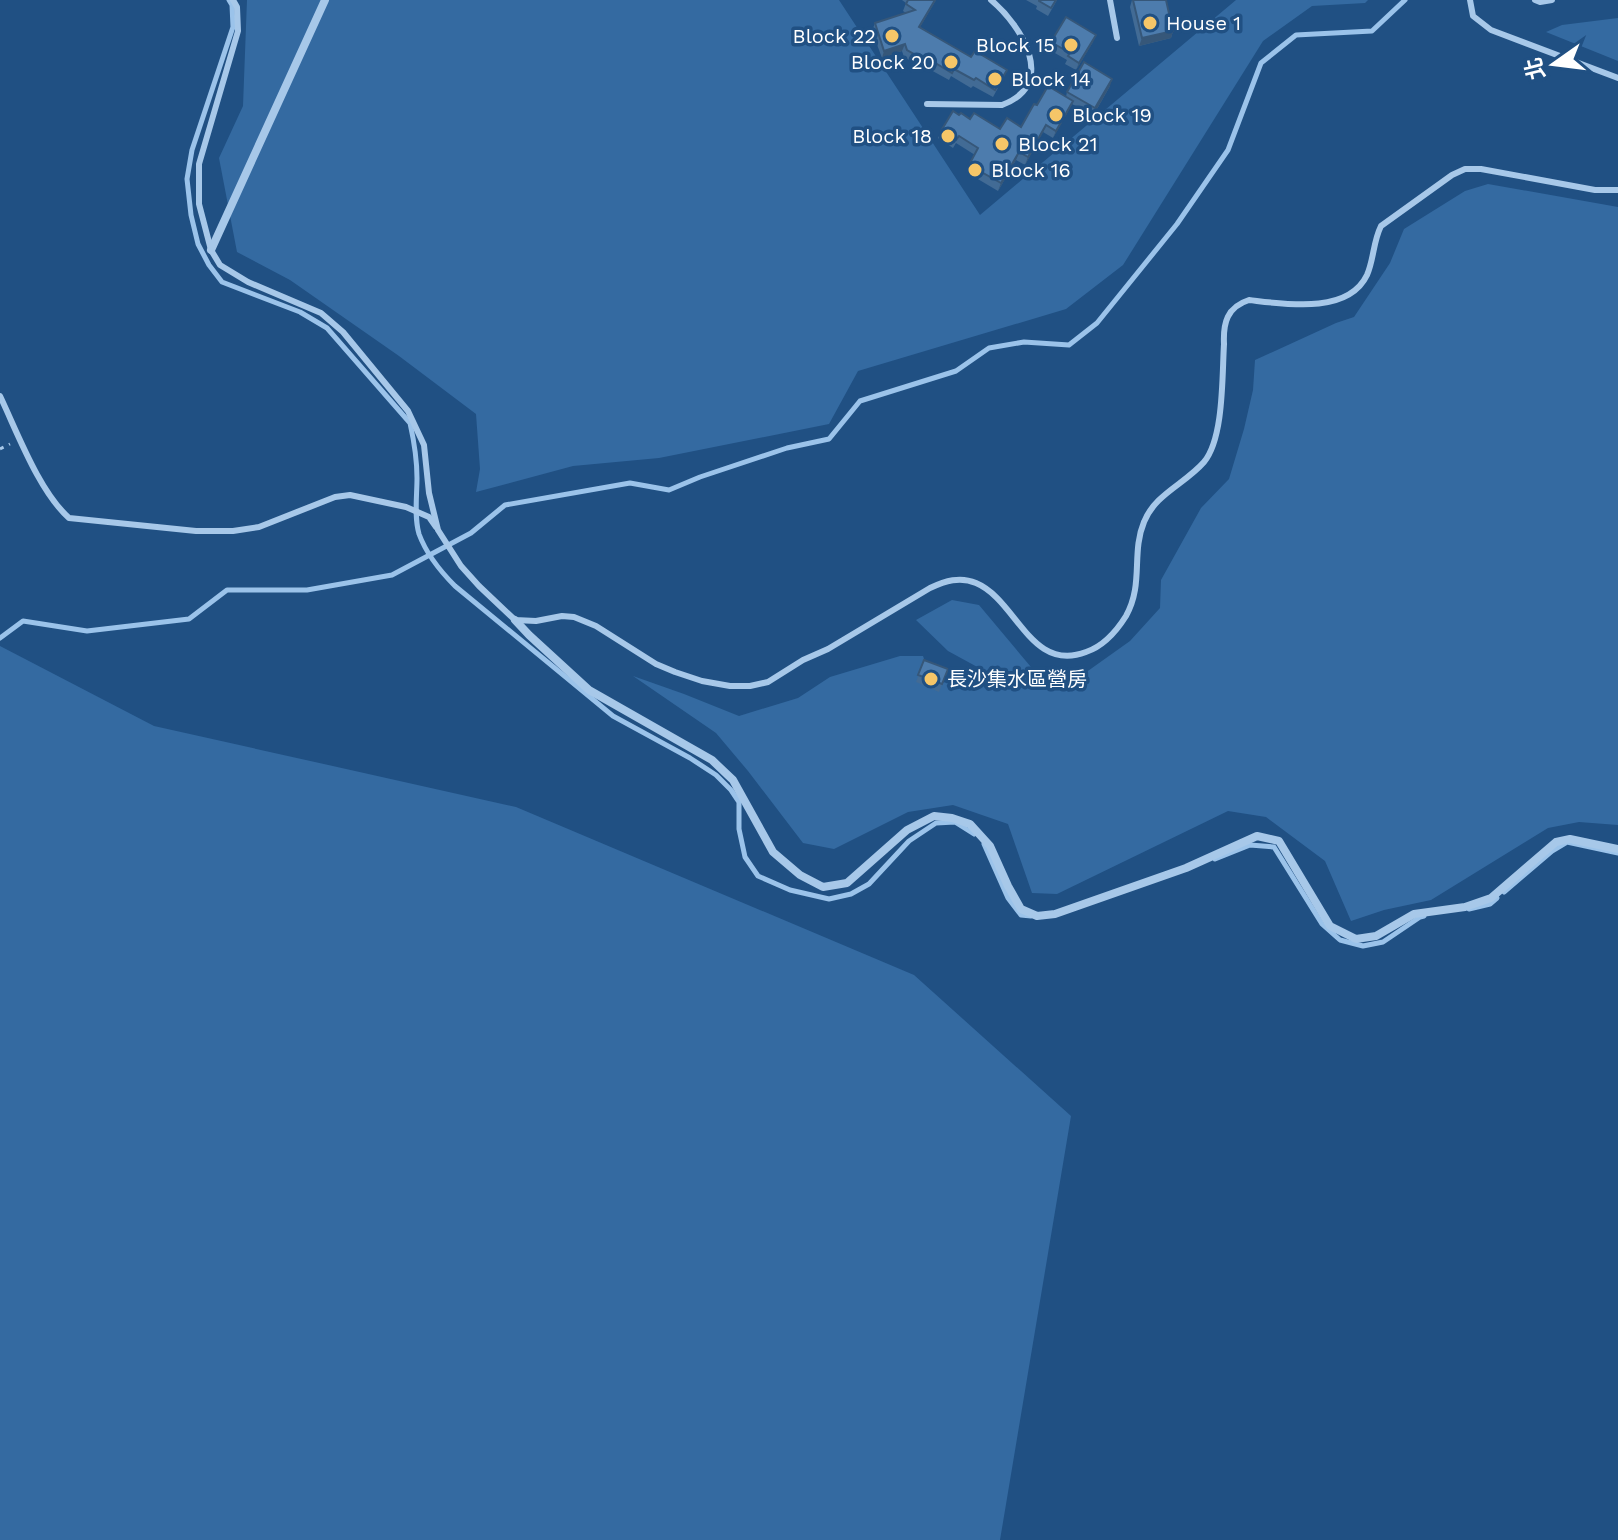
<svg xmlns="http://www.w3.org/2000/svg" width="1618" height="1540" font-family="'Work Sans','Noto Sans TC',sans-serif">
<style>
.green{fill:#346aa1}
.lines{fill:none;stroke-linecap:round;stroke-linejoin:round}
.stream{stroke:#9bc3ea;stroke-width:5}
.path{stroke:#a7c8e9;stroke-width:3;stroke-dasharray:4 6;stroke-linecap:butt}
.service{stroke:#a7c8e9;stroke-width:6}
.minor{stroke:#a7c8e9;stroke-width:8}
.wall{fill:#426b95}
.shaded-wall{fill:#365779}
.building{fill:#4d7cad;stroke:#365779;stroke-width:2}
.poi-dot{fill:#f6c668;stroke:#205083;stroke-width:3}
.labels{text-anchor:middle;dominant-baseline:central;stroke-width:7;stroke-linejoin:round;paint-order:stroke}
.poi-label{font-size:20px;fill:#fff;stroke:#205083;text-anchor:start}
</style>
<rect width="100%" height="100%" fill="#205083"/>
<!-- green -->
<g class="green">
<polygon points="247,0 839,0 980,215 1236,0 1368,0 1365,3 1312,6 1263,41 1123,265 1066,309 858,371 829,424 659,458 573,466 476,492 480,469 476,414 399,356 290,280 237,252 219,158 243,106"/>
<polygon points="1618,18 1618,61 1546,32 1562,25"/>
<polygon points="1488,184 1618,207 1618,825 1579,822 1548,828 1431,900 1384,910 1351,921 1325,861 1266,817 1228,811 1057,894 1032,893 1008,824 953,805 908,812 834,849 803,843 748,771 716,733 633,676 684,694 739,716 798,698 830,677 900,656 923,656 933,683 952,682 981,669 948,651 916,620 952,600 979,605 1036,673 1071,683 1130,641 1160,608 1161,580 1201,508 1229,479 1244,429 1253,390 1255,360 1336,323 1354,317 1390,263 1404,229 1465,191"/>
<polygon points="0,646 154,726 516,807 914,975 1071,1116 1000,1540 0,1540"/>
</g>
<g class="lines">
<!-- stream -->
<g class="stream">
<path d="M 229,0 L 232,5 L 233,27 L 192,150 L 187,179 L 191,215 L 198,244 L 209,265 L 222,282 L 300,312 L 327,328 L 410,423 C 414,441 417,459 417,478 C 417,496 414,517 419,534 C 426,553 441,572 455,586 L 613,716 L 690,758 L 716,775 L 731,790 L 739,802 L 739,829 L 745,857 L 758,876 L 790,890 L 829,899 L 851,894 L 869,884 L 909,841 L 936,823 L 955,822 L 974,834"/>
<polyline points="0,638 23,621 87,631 189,619 227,590 307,590 392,575 471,533 505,505 630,483 669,490 700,477 787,448 829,439 860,401 956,371 989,348 1024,342 1069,345 1097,323 1177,224 1228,150 1261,63 1296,35 1372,31 1405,0"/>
<polyline points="984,844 1008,898 1021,915 1031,916"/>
<polyline points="1215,859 1250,845 1274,847 1322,924 1340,940 1363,946 1383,942 1420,917 1424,916"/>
<polyline points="1504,892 1552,851 1567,842 1618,853"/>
<polyline points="1469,909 1490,904 1497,898"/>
</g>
<!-- path -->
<polyline class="path" points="0,449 10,444"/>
<!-- service -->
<g class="service">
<path d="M 233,0 L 237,7 L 238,31 L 199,164 L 199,204 L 211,250 L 220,265 L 248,282 L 321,313 L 343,332 L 408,411 L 424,445 L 429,493 L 438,530 L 461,566 L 479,586 L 515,620 L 536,621 L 562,616 L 574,617 L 596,626 L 656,664 L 675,672 L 702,681 L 730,686 L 750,686 L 768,682 L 803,660 L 828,649 L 930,588 C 945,581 960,576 976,583 C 1017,600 1030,673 1086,652 C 1104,646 1116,632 1126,616 C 1144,584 1131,553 1144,522 C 1155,494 1185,484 1204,462 C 1224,438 1222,376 1224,344 C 1223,323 1227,307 1249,300 C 1284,304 1348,315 1367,275 C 1374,259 1373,242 1381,226 L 1452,175 L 1465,169 L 1481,169 L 1595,190 L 1618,190"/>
<polyline points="1110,0 1117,38"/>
<polyline points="1470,0 1473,16 1491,30 1618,78"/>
<polyline points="1535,0 1540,2 1552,0"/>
<path d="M 927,104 L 1002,105 C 1058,84 1022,26 991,0"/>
<path d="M 0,396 C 18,434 39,491 69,518 L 196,531 L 233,531 L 259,527 L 335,497 L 350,495 L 406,507 L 429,517 L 436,527"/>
</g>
<!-- minor -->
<g class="minor">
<polyline points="211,250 325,0"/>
<polyline points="515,620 529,635 589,690 712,760 733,780 773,852 800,875 823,887 847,883 907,830 934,816 952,818 970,824 990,846 1008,886 1021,909 1037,916 1055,914 1186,868 1257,836 1279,841 1330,926 1356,939 1376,936 1414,914 1465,907 1491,898 1556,842 1570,839 1618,849"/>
</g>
</g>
<!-- wall -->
<g class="wall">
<polygon points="902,0 936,0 920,27 1004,77 993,97 973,86 971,88 951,76 949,80 929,69 928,71 904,57 902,51 882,58 872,31 875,23 906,13 903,11 906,3"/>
<polygon points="1026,0 1057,0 1048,16 1036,9 1037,6"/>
<polygon points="1132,0 1173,31 1171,38 1139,46 1130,7"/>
<polygon points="1051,42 1093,42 1076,70 1065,64 1067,60 1048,49"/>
<polygon points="1110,86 1093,116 1072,104 1053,138 1043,132 1025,165 1016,160 998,191 966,172 975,155 956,143 953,148 938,138 941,131 959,115 1000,129 1021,127 1037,105 1066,97 1067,92"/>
<polygon points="924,660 948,669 939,692 916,682"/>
</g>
<!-- shaded-wall -->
<g class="shaded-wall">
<polygon points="935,0 936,0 916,34 919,27"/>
<polygon points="1173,31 1171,38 1139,46 1142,38"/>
<polygon points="1096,35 1093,42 1076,70 1079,63"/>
<polygon points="905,44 902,51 882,58 884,51"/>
<polygon points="1112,79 1110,86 1093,116 1095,108"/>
<polygon points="1073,101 1070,108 1053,138 1056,131"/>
<polygon points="1046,125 1043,132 1025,165 1028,157"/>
<polygon points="1019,152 1016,160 998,191 1001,183"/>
</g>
<!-- building -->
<g class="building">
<polygon points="908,0 935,0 919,27 971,57 975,51 1007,70 995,90 976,78 974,80 954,69 952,73 932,61 930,63 907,50 905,44 884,51 875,23 915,10 906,4"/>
<polygon points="1039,0 1056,0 1051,8 1039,1"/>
<polygon points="1133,0 1166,0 1173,31 1142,38"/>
<polygon points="1066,17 1096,35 1079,63 1068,56 1070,53 1051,42"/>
<polygon points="1084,62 1112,79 1095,108 1067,92"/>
<polygon points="1048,86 1073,101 1056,131 1046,125 1028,157 1019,152 1001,183 969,165 978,148 959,136 956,140 941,131 953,111 959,115 961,113 970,119 974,113 1000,129 1007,118 1021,127 1034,104 1037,105"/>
<polygon points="924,660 948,669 942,684 918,675"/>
</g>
<!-- markers -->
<g class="poi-dot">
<circle cx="1150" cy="23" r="8"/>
<circle cx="892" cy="36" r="8"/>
<circle cx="1071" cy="45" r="8"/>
<circle cx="951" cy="62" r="8"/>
<circle cx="995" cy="79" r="8"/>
<circle cx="1056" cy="115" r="8"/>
<circle cx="948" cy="136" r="8"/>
<circle cx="1002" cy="144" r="8"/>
<circle cx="975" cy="170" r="8"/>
<circle cx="931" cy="679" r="8"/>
</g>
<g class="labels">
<!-- poi labels -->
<g class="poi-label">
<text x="1166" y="23">House 1</text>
<text x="876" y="36" text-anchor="end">Block 22</text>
<text x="1055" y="45" text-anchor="end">Block 15</text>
<text x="935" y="62" text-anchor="end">Block 20</text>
<text x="1011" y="79">Block 14</text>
<text x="1072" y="115">Block 19</text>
<text x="932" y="136" text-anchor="end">Block 18</text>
<text x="1018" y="144">Block 21</text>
<text x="991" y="170">Block 16</text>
<text x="947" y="679">長沙集水區營房</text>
</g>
</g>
<!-- north arrow -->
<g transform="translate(1554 64) rotate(256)" stroke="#205083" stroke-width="6" paint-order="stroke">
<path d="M0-6L14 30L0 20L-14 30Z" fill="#ffffff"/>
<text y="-12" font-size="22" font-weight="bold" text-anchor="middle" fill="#ffffff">北</text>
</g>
</svg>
